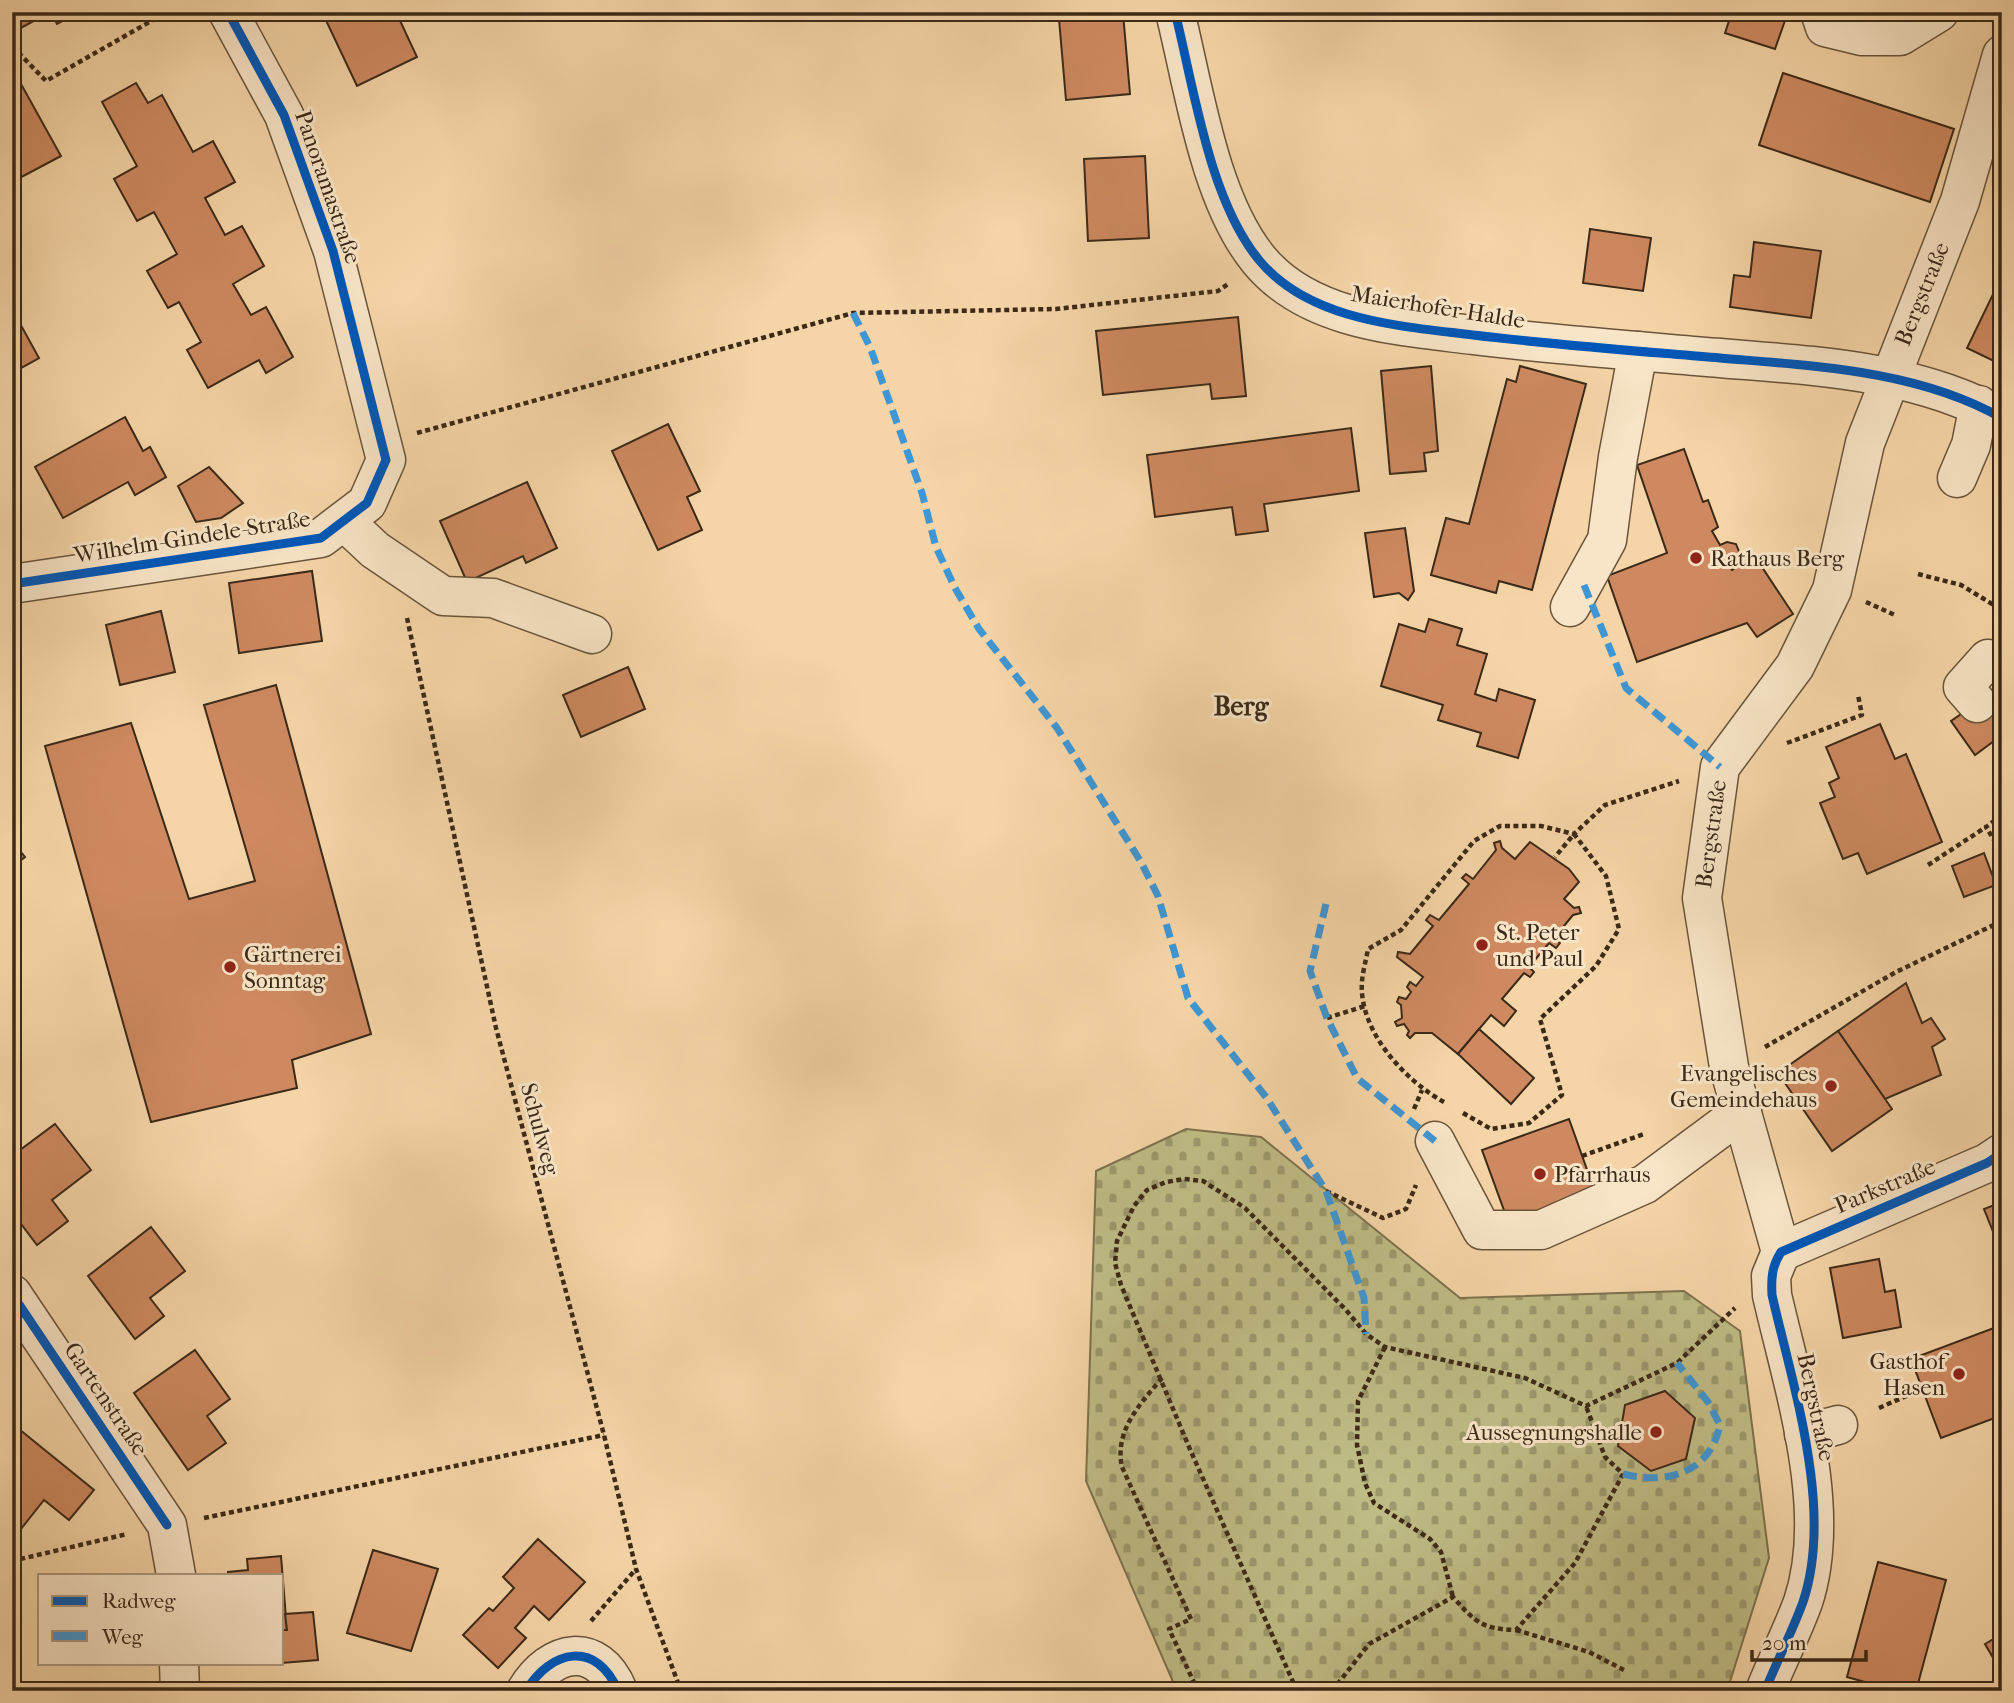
<svg xmlns="http://www.w3.org/2000/svg" width="2014" height="1703" font-family="'IM FELL French Canon',serif">
<style>
.cemetery{fill:url(#cemetery-stones);stroke:#7d724e;stroke-width:2}
.building{fill:#ce8960;stroke:#3b2918;stroke-width:2}
.lines{fill:none;stroke-linecap:round;stroke-linejoin:round}
.minor-casing{stroke:#6a543c;stroke-width:41}
.path{stroke:#3b2918;stroke-width:4.5;stroke-dasharray:5 3.5;stroke-linecap:butt}
.minor{stroke:#f8e4c6;stroke-width:38}
.quiet{stroke:#3e96d4;stroke-width:7;stroke-dasharray:14 7;stroke-linecap:butt}
.cycleway-casing{stroke:#f8e4c6;stroke-width:13}
.cycleway{stroke:#0057b8;stroke-width:9}
.poi-dot{fill:#8f2418;stroke:#f8e4c6;stroke-width:2.5}
.labels{text-anchor:middle;dominant-baseline:central;stroke-width:6;stroke-linejoin:round;paint-order:stroke}
.street-label{font-size:23px;fill:#3b2918;stroke:#f8e4c6}
.poi-label{font-size:23px;fill:#3b2918;stroke:#f8e4c6;text-anchor:start}
.quarter-label{font-size:26px;font-weight:bold;fill:#3b2918;stroke:#f8e4c6}
</style>
<defs>
<pattern id="cemetery-stones" width="16" height="16" patternUnits="userSpaceOnUse" patternTransform="scale(1.75)"><rect width="16" height="16" fill="#bfbc85"/><path d="M2 7V4a2 2 0 0 1 4 0v3zM10 15v-3a2 2 0 0 1 4 0v3z" fill="#9c996c"/></pattern>
</defs>
<rect width="100%" height="100%" fill="#f5d5a7"/>
<filter id="stains"><feTurbulence type="fractalNoise" baseFrequency=".00286" numOctaves="4"/><feColorMatrix values="0 0 0 0 .2 0 0 0 0 .09 0 0 0 0 .02 0 0 0 .5 -.17"/></filter>
<radialGradient id="worn" r=".72"><stop offset=".6" stop-color="#630" stop-opacity="0"/><stop offset="1" stop-color="#630" stop-opacity=".3"/></radialGradient>
<!-- cemetery -->
<polygon class="cemetery" points="1186,1129 1261,1137 1460,1298 1684,1291 1740,1331 1769,1558 1727,1691 1177,1691 1086,1481 1096,1171"/>
<!-- building -->
<g class="building">
<polygon points="12,12 50,12 19,29"/>
<polygon points="51,12 80,12 57,24"/>
<polygon points="326,12 396,12 417,57 357,86 323,14"/>
<polygon points="1732,12 1788,12 1775,49 1725,33"/>
<polygon points="1123,13 1130,94 1066,100 1059,19"/>
<polygon points="1783,73 1954,129 1930,202 1759,145"/>
<polygon points="16,75 61,156 12,182 12,77"/>
<polygon points="136,83 148,103 162,95 193,152 213,141 235,182 205,198 225,235 242,226 264,266 233,284 251,315 266,307 293,357 266,373 259,360 208,388 187,350 201,342 179,302 168,308 147,271 177,254 154,212 137,221 114,179 137,166 102,102"/>
<polygon points="1145,156 1149,238 1088,241 1084,159"/>
<polygon points="1590,229 1651,238 1643,291 1583,283"/>
<polygon points="1754,242 1821,251 1811,318 1730,307 1734,275 1750,277"/>
<polygon points="1997,286 2002,288 2002,365 1967,348"/>
<polygon points="12,309 39,358 12,373"/>
<polygon points="1238,317 1246,396 1212,399 1210,384 1103,395 1096,331"/>
<polygon points="1431,366 1438,451 1424,453 1426,471 1390,474 1381,371"/>
<polygon points="1520,366 1586,384 1532,590 1499,581 1496,593 1431,575 1446,518 1469,524 1507,379 1516,382"/>
<polygon points="125,417 143,451 150,447 166,477 135,495 128,482 63,518 35,467"/>
<polygon points="668,424 700,491 687,497 702,530 658,550 612,451"/>
<polygon points="1351,428 1359,491 1264,504 1268,531 1236,535 1232,507 1155,517 1147,455"/>
<polygon points="1684,449 1703,502 1708,500 1718,527 1712,531 1720,545 1727,542 1736,544 1740,554 1729,564 1732,570 1754,555 1793,614 1757,637 1747,623 1637,662 1607,576 1667,553 1637,465"/>
<polygon points="209,467 243,503 221,518 196,522 178,486"/>
<polygon points="527,482 557,548 526,563 523,556 467,582 440,521"/>
<polygon points="1405,528 1414,591 1408,600 1399,593 1374,597 1365,533"/>
<polygon points="312,571 322,641 239,653 229,583"/>
<polygon points="161,611 175,672 120,685 106,625"/>
<polygon points="1429,619 1462,629 1457,645 1487,654 1475,694 1496,701 1499,689 1535,700 1518,758 1477,746 1481,733 1438,720 1443,705 1381,686 1399,624 1425,632"/>
<polygon points="628,667 645,709 581,737 563,695"/>
<polygon points="276,685 371,1034 292,1060 297,1088 151,1122 45,746 131,723 189,899 255,881 204,705"/>
<polygon points="2002,686 2002,735 1975,755 1951,721"/>
<polygon points="1880,724 1895,759 1906,754 1942,842 1867,874 1858,853 1843,859 1820,803 1835,797 1829,783 1839,778 1826,747"/>
<polygon points="12,841 25,857 12,867"/>
<polygon points="1500,841 1502,848 1515,859 1530,842 1569,869 1579,882 1564,899 1574,908 1579,907 1581,913 1573,915 1554,938 1560,943 1556,948 1549,943 1529,967 1534,972 1530,977 1524,973 1502,999 1516,1011 1504,1026 1491,1015 1458,1054 1432,1033 1415,1033 1410,1038 1407,1035 1409,1031 1404,1024 1397,1026 1395,1022 1402,1018 1401,1005 1397,1002 1399,997 1406,999 1411,992 1407,987 1410,982 1416,986 1423,977 1397,957 1398,952 1410,954 1433,926 1426,920 1430,915 1439,920 1469,884 1462,878 1466,874 1473,879 1496,850 1494,843"/>
<polygon points="1984,853 1996,885 1964,897 1952,866"/>
<polygon points="1906,983 1922,1023 1931,1018 1945,1039 1932,1047 1941,1075 1885,1099 1838,1031"/>
<polygon points="1479,1029 1534,1078 1511,1104 1458,1054"/>
<polygon points="1838,1031 1892,1109 1832,1151 1778,1073"/>
<polygon points="1569,1119 1595,1192 1509,1224 1482,1150"/>
<polygon points="55,1124 91,1170 52,1200 68,1221 37,1245 12,1212 12,1156"/>
<polygon points="2002,1202 2002,1254 1984,1209"/>
<polygon points="151,1227 185,1271 150,1298 164,1316 135,1339 88,1276"/>
<polygon points="1879,1259 1885,1292 1895,1290 1901,1327 1843,1338 1830,1268"/>
<polygon points="2002,1325 2002,1420 2000,1416 1941,1438 1911,1359"/>
<polygon points="195,1350 230,1399 207,1416 226,1443 188,1470 134,1393"/>
<polygon points="1665,1391 1695,1418 1686,1459 1651,1471 1618,1446 1625,1405"/>
<polygon points="14,1425 94,1490 69,1520 44,1500 17,1534 12,1530"/>
<polygon points="538,1539 585,1582 549,1620 534,1606 515,1628 526,1638 498,1668 463,1635 489,1608 493,1611 514,1588 503,1577"/>
<polygon points="373,1550 438,1569 411,1651 347,1633"/>
<polygon points="281,1556 287,1630 282,1630 282,1575 228,1575 228,1572 248,1570 247,1559"/>
<polygon points="1878,1562 1946,1580 1916,1691 1897,1691 1847,1677"/>
<polygon points="313,1612 318,1660 282,1663 282,1630 287,1630 285,1614"/>
<polygon points="2002,1634 2002,1673 1985,1644"/>
</g>
<g class="lines">
<defs>
<g id="minor">
<path d="M 1175,12 C 1194,88 1209,199 1259,260 C 1309,321 1401,326 1473,335 C 1556,345 1638,351 1720,358 C 1815,366 1917,370 2002,418"/>
<polyline points="1820,12 1825,27 1862,36 1900,36 1939,12"/>
<polyline points="1957,478 1971,445 1979,405"/>
<polyline points="344,521 375,550 443,596 493,598 592,634"/>
<polyline points="12,584 321,538 367,503 386,460 333,251 284,115 228,12"/>
<polyline points="1570,607 1607,540 1618,457 1638,351"/>
<polyline points="1977,703 1963,687 1988,659"/>
<polyline points="1435,1141 1482,1230 1541,1230 1645,1184 1742,1112"/>
<polyline points="1781,1252 1987,1163 2002,1153"/>
<polyline points="12,1294 167,1525 176,1575"/>
<polyline points="1804,1434 1838,1425"/>
<polyline points="179,1663 180,1691"/>
<path d="M 526,1691 C 551,1649 597,1640 618,1691"/>
<path d="M 1765,1691 C 1777,1661 1792,1632 1803,1602 C 1834,1509 1793,1387 1772,1295 L 1771,1276 L 1781,1252 L 1729,1067 L 1702,898 L 1720,767 L 1795,666 L 1832,590 L 1865,443 L 1960,201 L 2002,55"/>
</g>
</defs>
<!-- minor casing -->
<use href="#minor" class="minor-casing"/>
<!-- path -->
<g class="path">
<polyline points="12,51 15,49 46,81 167,12"/>
<polyline points="417,433 853,313 1056,309 1218,291 1228,284"/>
<polyline points="1918,574 1961,585 2002,610"/>
<polyline points="1866,602 1897,616"/>
<polyline points="407,618 496,1028 604,1435 636,1569 681,1691"/>
<polyline points="1787,743 1862,715 1858,695"/>
<polyline points="2002,815 1986,827 2002,853"/>
<polyline points="1928,865 1986,827"/>
<polyline points="1327,1018 1365,1006"/>
<polyline points="1765,1047 1896,972 2002,921"/>
<path d="M 1444,1102 C 1404,1080 1358,1030 1362,981 C 1363,971 1366,960 1368,949 L 1401,930 L 1474,841 L 1500,826 L 1541,826 L 1574,834 L 1605,805 L 1679,781"/>
<polyline points="1414,1109 1422,1090"/>
<polyline points="1463,1113 1491,1129 1529,1123 1562,1095 1540,1019 1596,966 1619,929 1606,876 1574,834 1555,857"/>
<polyline points="1582,1156 1644,1134"/>
<polyline points="1326,1191 1383,1218 1406,1209 1416,1185"/>
<polyline points="1385,1347 1358,1401 1357,1445 1365,1483 1374,1503 1430,1539 1441,1552 1453,1597"/>
<path d="M 1162,1378 C 1140,1404 1114,1431 1122,1467 L 1191,1619 L 1169,1629 L 1198,1691"/>
<polyline points="1879,1408 1922,1389"/>
<polyline points="204,1518 604,1435"/>
<polyline points="12,1561 127,1534"/>
<polyline points="591,1621 636,1569"/>
<polyline points="1516,1630 1589,1652 1626,1671"/>
<polyline points="1297,1691 1189,1447 1121,1285 1115,1263 1117,1241 1134,1206 1147,1190 1166,1182 1184,1179 1203,1181 1245,1208 1346,1310 1366,1334 1385,1347 1525,1378 1586,1406 1677,1363 1735,1308"/>
<path d="M 1332,1691 L 1369,1644 L 1453,1597 C 1475,1622 1482,1629 1516,1630 L 1575,1563 L 1623,1474 L 1605,1457 L 1586,1406"/>
</g>
<!-- minor -->
<use href="#minor" class="minor"/>
<!-- quiet -->
<g class="quiet">
<polyline points="853,313 870,347 922,493 936,547 955,588 979,629 1057,728 1141,862 1158,896 1188,998 1266,1097 1326,1191 1364,1298 1366,1334"/>
<polyline points="1584,585 1626,688 1720,767"/>
<polyline points="1326,904 1310,971 1327,1018 1357,1078 1435,1141"/>
<path d="M 1623,1474 C 1667,1485 1710,1473 1720,1425 L 1708,1402 L 1677,1363"/>
</g>
<defs>
<g id="cycleway">
<path d="M 1175,12 C 1194,88 1209,199 1259,260 C 1309,321 1401,326 1473,335 C 1556,345 1638,351 1720,358 C 1815,366 1917,370 2002,418"/>
<polyline points="12,584 321,538 367,503 386,460 333,251 284,115 228,12"/>
<polyline points="12,1294 167,1525"/>
<path d="M 526,1691 C 551,1649 597,1640 618,1691"/>
<path d="M 1765,1691 C 1777,1661 1792,1632 1803,1602 C 1834,1509 1793,1387 1772,1295 C 1771,1278 1772,1266 1781,1252 L 1987,1163 L 2002,1153"/>
</g>
</defs>
<!-- cycleway casing -->
<use href="#cycleway" class="cycleway-casing"/>
<!-- cycleway -->
<use href="#cycleway" class="cycleway"/>
</g>
<!-- markers -->
<g class="poi-dot">
<circle cx="1696" cy="558" r="7"/>
<circle cx="1482" cy="945" r="7"/>
<circle cx="230" cy="967" r="7"/>
<circle cx="1831" cy="1086" r="7"/>
<circle cx="1540" cy="1174" r="7"/>
<circle cx="1959" cy="1374" r="7"/>
<circle cx="1656" cy="1432" r="7"/>
</g>
<g class="labels">
<!-- street labels -->
<g class="street-label">
<text transform="translate(328 187) rotate(71)">Panoramastraße</text>
<text transform="translate(1922 294) rotate(-68)">Bergstraße</text>
<text transform="translate(1438 307) rotate(9)">Maierhofer Halde</text>
<text transform="translate(192 537) rotate(-9)">Wilhelm-Gindele-Straße</text>
<text transform="translate(1711 834) rotate(-82)">Bergstraße</text>
<text transform="translate(540 1129) rotate(75)">Schulweg</text>
<text transform="translate(1885 1186) rotate(-23)">Parkstraße</text>
<text transform="translate(106 1399) rotate(56)">Gartenstraße</text>
<text transform="translate(1816 1407) rotate(78)">Bergstraße</text>
</g>
<!-- poi labels -->
<g class="poi-label">
<text x="1710" y="558">Rathaus Berg</text>
<text x="1496" y="932">St. Peter<tspan x="1496" dy="26">und Paul</tspan></text>
<text x="244" y="954">Gärtnerei<tspan x="244" dy="26">Sonntag</tspan></text>
<text x="1817" y="1073" text-anchor="end">Evangelisches<tspan x="1817" dy="26">Gemeindehaus</tspan></text>
<text x="1554" y="1174">Pfarrhaus</text>
<text x="1945" y="1361" text-anchor="end">Gasthof<tspan x="1945" dy="26">Hasen</tspan></text>
<text x="1642" y="1432" text-anchor="end">Aussegnungshalle</text>
</g>
<!-- quarter labels -->
<g class="quarter-label">
<text x="1241" y="706">Berg</text>
</g>
</g>
<!-- margin -->
<rect width="2014" height="1703" fill="none" stroke="#f5d5a7" stroke-width="42"/>
<rect x="14" y="14" width="1986" height="1675" fill="none" stroke="#3b2918" stroke-width="3.5"/>
<rect x="21" y="21" width="1972" height="1661" fill="none" stroke="#3b2918" stroke-width="2"/>
<!-- legend -->
<rect x="38" y="1574" width="245" height="91" fill="#f8e4c6" stroke="#ac9980" stroke-width="2"/>
<rect x="52" y="1596" width="35" height="10" fill="#0057b8" stroke="#ac9980" stroke-width="2"/>
<text x="102" y="1608" font-size="21" fill="#3b2918">Radweg</text>
<rect x="52" y="1631" width="35" height="10" fill="#3e96d4" stroke="#ac9980" stroke-width="2"/>
<text x="102" y="1644" font-size="21" fill="#3b2918">Weg</text>
<!-- scale -->
<path d="M1752 1650v10h114v-10" fill="none" stroke="#3b2918" stroke-width="3.5"/>
<text x="1762" y="1650" font-size="21" fill="#3b2918" stroke="#f8e4c6" stroke-width="5" paint-order="stroke">20 m</text>
<rect width="100%" height="100%" filter="url(#stains)"/>
<rect width="100%" height="100%" fill="url(#worn)"/>
</svg>
